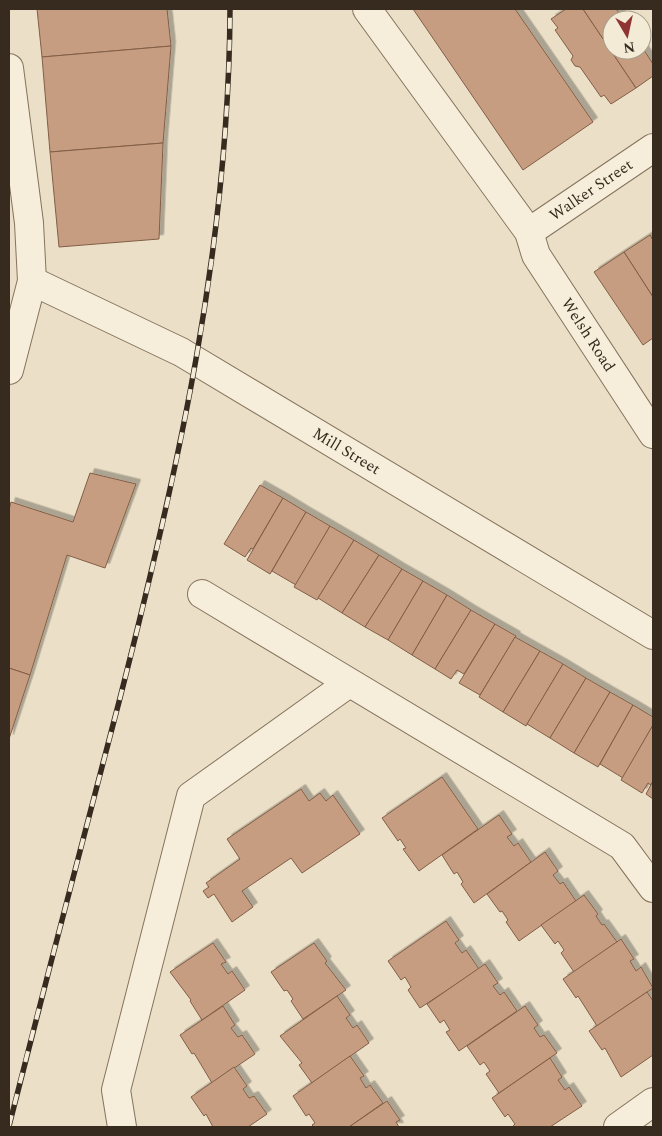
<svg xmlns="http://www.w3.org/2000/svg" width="662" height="1136" font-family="Spectral,serif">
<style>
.building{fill:#c69d80;stroke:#825e46;filter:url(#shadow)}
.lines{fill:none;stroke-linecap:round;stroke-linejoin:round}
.minor-casing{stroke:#85735e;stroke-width:30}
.minor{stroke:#f6eeda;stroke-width:28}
.rail-casing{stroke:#372b20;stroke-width:5.5}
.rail{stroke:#f3ebd6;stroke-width:4;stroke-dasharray:11;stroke-linecap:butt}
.labels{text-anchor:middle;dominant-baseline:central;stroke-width:4.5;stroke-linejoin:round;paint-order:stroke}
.street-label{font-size:16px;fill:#372b20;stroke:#f3ebd6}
</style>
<defs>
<filter id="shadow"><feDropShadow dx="4.5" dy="-4.5" stdDeviation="0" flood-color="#0004"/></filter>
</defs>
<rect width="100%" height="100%" fill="#ebe0c7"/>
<!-- building -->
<g class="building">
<polygon points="37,9 167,9 171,46 42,57"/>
<polygon points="413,9 515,9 593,122 523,170"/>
<polygon points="566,9 583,9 636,88 611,104 604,95 601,97 580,67 575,66 571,60 573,56 555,30 558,28 551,19"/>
<polygon points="583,9 616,9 623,18 631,18 632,20 612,20 612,50 642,50 642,47 653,64 653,76 636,88"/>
<polygon points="171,46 163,143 50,152 42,57"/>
<polygon points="163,143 159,239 59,247 50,152"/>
<polygon points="650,235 653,240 653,297 624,252"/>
<polygon points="624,252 653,297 653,338 643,345 594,272"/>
<polygon points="90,473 136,484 105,568 67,555 30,675 9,668 9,510 11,502 73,522"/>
<polygon points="260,485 283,498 253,549 251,548 245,557 224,544"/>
<polygon points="283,498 306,512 270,574 247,560"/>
<polygon points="306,512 330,526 296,585 272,571"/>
<polygon points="330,526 354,540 317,600 294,587"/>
<polygon points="354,540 379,555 342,613 318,598"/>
<polygon points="379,555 402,569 365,627 342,613"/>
<polygon points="402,569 423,581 388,640 365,627"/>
<polygon points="423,581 447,595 412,655 388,640"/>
<polygon points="447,595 471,610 435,669 412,655"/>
<polygon points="471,610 495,624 464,674 457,670 451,679 435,669"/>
<polygon points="495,624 516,636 480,695 459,683"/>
<polygon points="515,637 540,651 503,712 479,697"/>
<polygon points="540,651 563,664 526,726 503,712"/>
<polygon points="563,664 586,678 550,738 527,724"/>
<polygon points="9,668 30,675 9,739"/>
<polygon points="586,678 610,692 574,753 550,738"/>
<polygon points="610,692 633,705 598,767 574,753"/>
<polygon points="633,705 653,717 653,725 623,778 600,764"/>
<polygon points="653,725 653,781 651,785 648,783 642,793 621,780"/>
<polygon points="442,777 478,829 419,871 403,849 406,848 400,839 398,841 382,818"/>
<polygon points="653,781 653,799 646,794"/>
<polygon points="301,789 309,801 320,793 326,801 333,795 360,834 302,873 291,858 242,891 253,907 232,922 214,894 208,898 203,891 209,887 206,883 240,859 227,839"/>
<polygon points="499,815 512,834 507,837 514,846 518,843 531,862 474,903 461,884 463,882 457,872 454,874 442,855"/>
<polygon points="545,852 558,871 553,875 560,884 563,882 576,901 519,941 506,922 508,920 502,911 500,912 487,894"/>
<polygon points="584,895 598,914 596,916 602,925 604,924 617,942 574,972 561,953 564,950 558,941 555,944 541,925"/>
<polygon points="446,921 459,940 455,943 462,953 466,950 479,969 420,1008 408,990 411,987 405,977 401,980 388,961"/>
<polygon points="621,939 634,959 630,961 636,971 641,967 653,988 597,1026 578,996 576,998 563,979"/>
<polygon points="213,943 226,962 221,964 228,974 232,971 245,990 202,1020 190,1001 191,1000 170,972"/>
<polygon points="314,943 327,961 325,963 346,990 303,1019 291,1001 293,999 287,990 284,991 271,972"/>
<polygon points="485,964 498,983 493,986 500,995 504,992 517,1011 459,1051 446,1032 450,1030 444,1020 440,1023 427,1004"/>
<polygon points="647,992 653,1001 653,1055 621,1077 605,1048 602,1050 589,1031"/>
<polygon points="337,996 350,1015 346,1018 353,1028 357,1025 369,1043 312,1083 299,1065 302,1063 280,1036"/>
<polygon points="223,1006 235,1025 231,1028 238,1037 242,1035 255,1054 212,1083 194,1053 192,1054 180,1035"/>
<polygon points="525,1006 538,1025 534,1028 540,1037 544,1035 557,1053 499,1093 486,1074 490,1071 484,1062 480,1065 467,1046"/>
<polygon points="350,1056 364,1076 360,1078 366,1088 370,1085 383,1103 349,1127 314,1127 312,1125 315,1123 309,1114 306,1116 293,1096"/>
<polygon points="550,1058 562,1077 558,1080 565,1090 569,1087 582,1106 550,1127 512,1127 515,1124 508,1114 505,1117 492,1098"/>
<polygon points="234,1067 247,1086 243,1089 249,1098 254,1096 267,1114 248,1127 213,1127 206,1114 204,1116 191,1097"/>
<polygon points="387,1101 400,1120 396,1122 399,1127 349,1127"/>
</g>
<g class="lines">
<defs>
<g id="minor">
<path id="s1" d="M 367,9 L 529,232 L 536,255 L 653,434"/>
<polyline points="9,68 29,223 32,281 9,370"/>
<path id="s2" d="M 529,232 L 653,148"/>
<path id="s3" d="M 32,281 L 181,352 L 653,635"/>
<polyline points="202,594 622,846 653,888"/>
<polyline points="122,1127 116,1090 191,796 349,683"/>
<polyline points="618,1127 653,1102"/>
</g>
</defs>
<!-- minor casing -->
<use href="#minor" class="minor-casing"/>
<!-- minor -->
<use href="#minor" class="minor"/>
<defs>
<path id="rail" d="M 9,1126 C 45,983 83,841 120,698 C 178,471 229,245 230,9"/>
</defs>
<!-- rail casing -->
<use href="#rail" class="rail-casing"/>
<!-- rail -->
<use href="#rail" class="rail"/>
</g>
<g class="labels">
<!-- street labels -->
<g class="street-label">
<text stroke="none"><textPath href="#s2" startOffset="75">Walker Street</textPath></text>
<text stroke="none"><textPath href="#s1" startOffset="395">Welsh Road</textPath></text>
<text stroke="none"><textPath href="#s3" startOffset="358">Mill Street</textPath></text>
</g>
</g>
<!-- border -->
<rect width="662" height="1136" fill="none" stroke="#372b20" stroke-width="20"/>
<!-- north arrow -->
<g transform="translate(627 35) rotate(171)"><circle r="24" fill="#f3ebd6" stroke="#a89e8d"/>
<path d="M0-4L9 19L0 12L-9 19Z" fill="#8f3333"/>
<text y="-8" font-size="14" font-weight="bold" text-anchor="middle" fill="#372b20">N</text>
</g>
</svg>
